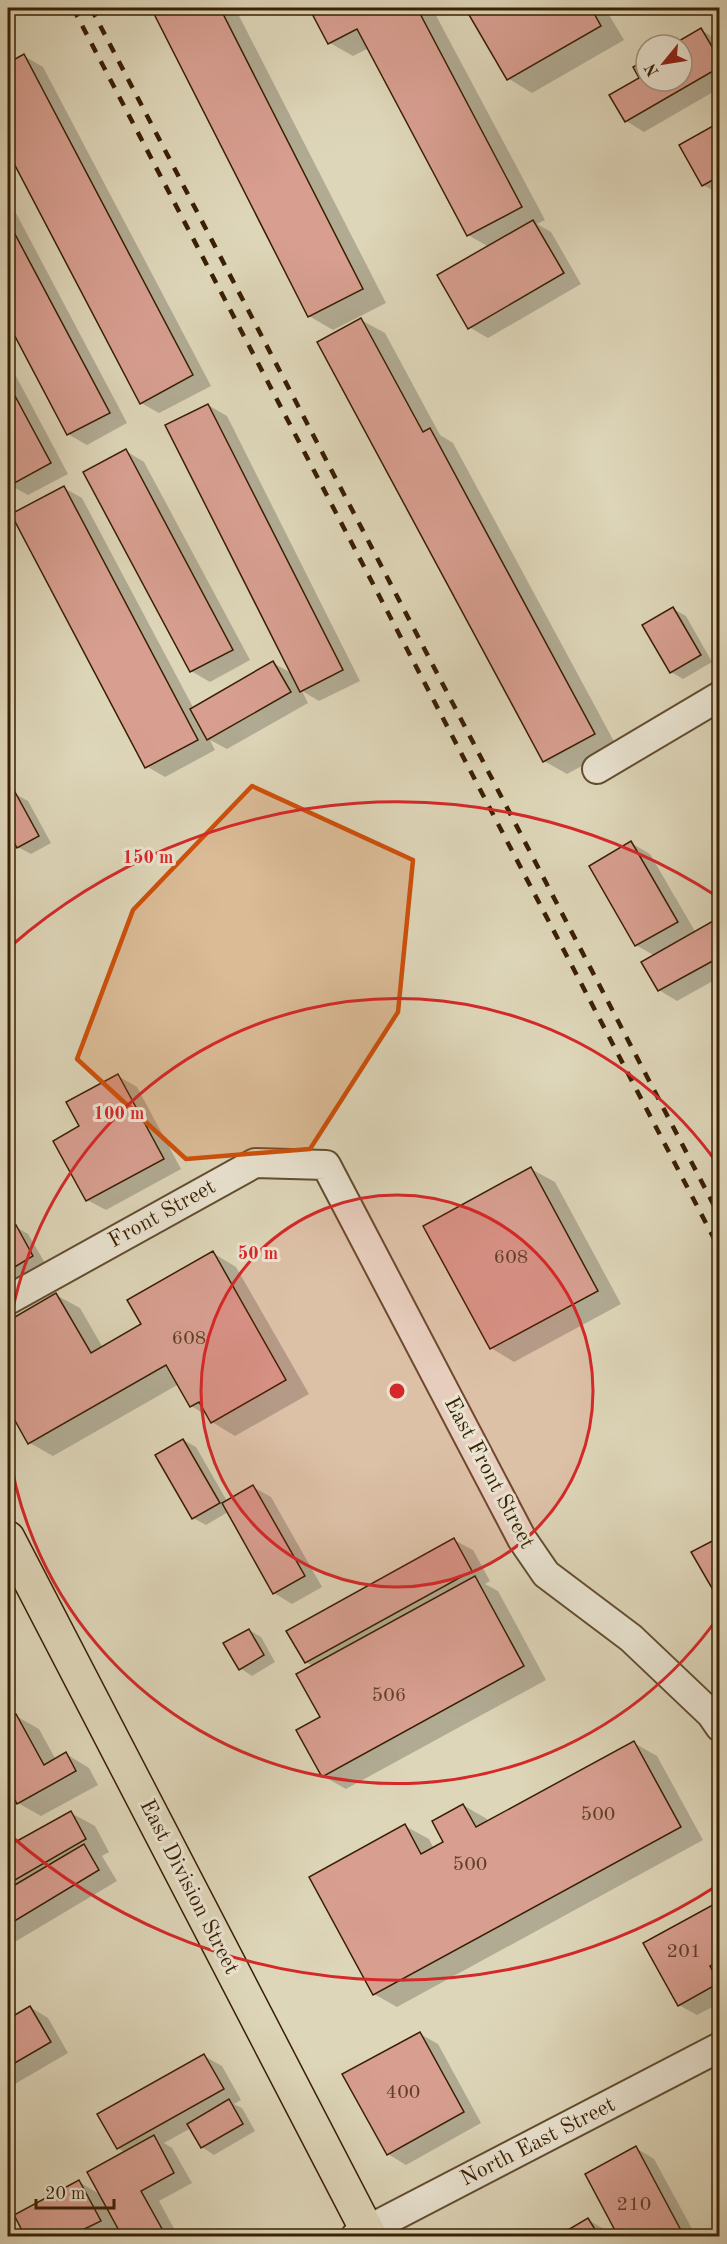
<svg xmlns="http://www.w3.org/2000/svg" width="727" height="2244" font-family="'Old Standard TT',serif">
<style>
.shadow{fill:#0003}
.building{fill:#d89f91;stroke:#391f01;stroke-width:1.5}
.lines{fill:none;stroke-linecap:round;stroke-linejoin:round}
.minor-casing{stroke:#624d2f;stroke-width:32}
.primary-casing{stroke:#391f01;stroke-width:36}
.minor{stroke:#eae4d2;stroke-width:28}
.primary{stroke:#ded6b9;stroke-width:33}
.rail{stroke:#391f01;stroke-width:4.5;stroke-dasharray:10 10;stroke-linecap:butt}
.marked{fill:#ce500a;fill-opacity:0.2;stroke:#ce500a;stroke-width:4.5;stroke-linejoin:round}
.ring{fill:none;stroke:#d62828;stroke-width:3}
.labels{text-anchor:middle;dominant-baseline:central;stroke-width:6;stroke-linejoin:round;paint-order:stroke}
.number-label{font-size:20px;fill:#613f25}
.street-label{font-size:22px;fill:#391f01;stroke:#eae4d2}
.centre{fill:#d62828;stroke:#eae4d2;stroke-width:3}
.ring-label{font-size:18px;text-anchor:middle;font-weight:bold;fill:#d62828;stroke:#eae4d2;stroke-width:6;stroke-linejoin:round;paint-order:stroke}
</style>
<rect width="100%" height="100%" fill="#ded6b9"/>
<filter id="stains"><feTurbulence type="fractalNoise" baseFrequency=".00333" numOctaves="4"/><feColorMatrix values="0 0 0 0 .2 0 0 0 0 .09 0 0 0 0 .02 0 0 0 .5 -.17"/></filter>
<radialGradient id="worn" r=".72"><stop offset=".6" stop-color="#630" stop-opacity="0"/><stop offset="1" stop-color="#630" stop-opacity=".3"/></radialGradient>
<!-- shadow -->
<g class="shadow">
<polygon points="152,8 235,8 386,303 333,330 309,316"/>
<polygon points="311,8 432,8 545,220 537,224 551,232 581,284 488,338 469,327 489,247 468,235 369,48 353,56 330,43"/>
<polygon points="467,8 605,8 624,40 532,93 509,79"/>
<polygon points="701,30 720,41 720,88 644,132 626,121 646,61 646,81 682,81 682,45 675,45"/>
<polygon points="24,56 43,67 211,386 159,413 141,403 8,149 8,65"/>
<polygon points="720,124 720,194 703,185"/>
<polygon points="8,198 127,423 87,445 68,434 8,320"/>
<polygon points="361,320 385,333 440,435 453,443 617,747 567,774 544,761"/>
<polygon points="8,361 68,474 28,495 10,485 8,480"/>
<polygon points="208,405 227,416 360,681 319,701 302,691 308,703 227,749 210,740 215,750 165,777 146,766 64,488 82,498 194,709 273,663 293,674"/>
<polygon points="126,451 144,462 250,660 210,682 191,671"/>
<polygon points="673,609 686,616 712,662 683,679 671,672"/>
<polygon points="15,794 28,801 51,843 31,854 18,847 8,828 8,798"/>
<polygon points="631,843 650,854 696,933 720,920 720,977 677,1001 659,990 655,956 636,945"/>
<polygon points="118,1076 137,1087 181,1169 106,1210 87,1200 81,1127"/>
<polygon points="531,1169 555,1182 621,1304 514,1362 491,1348"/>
<polygon points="16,1227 28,1234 45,1263 14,1281 8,1277 8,1231"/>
<polygon points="213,1253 236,1267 309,1394 235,1436 212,1422 208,1416 191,1406 179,1384 53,1456 30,1443 8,1404 8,1322 56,1295 80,1308 103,1348 143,1325"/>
<polygon points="183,1440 196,1447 227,1501 253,1487 271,1497 322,1587 292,1604 274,1593 228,1512 206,1525 193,1518"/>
<polygon points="454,1540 473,1550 490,1581 485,1584 498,1591 546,1680 346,1789 323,1776 322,1718 313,1666 306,1662"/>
<polygon points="249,1630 261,1637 275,1662 252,1676 240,1668"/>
<polygon points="16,1716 39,1729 56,1760 66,1754 89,1768 98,1785 41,1816 18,1803 8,1785 8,1720"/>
<polygon points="634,1743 657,1756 703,1840 397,2007 374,1994 405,1826 429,1839 434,1849 445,1843 463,1805 487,1819 488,1822"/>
<polygon points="71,1813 95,1826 109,1852 102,1856 117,1881 8,1946 8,1848"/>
<polygon points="720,1902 720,2003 697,2015 679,2005"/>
<polygon points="30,2007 48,2018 68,2053 8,2088 8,2020"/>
<polygon points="420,2034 438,2044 481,2123 406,2165 388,2154"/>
<polygon points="204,2056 222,2066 241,2100 234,2104 242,2108 255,2131 214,2155 202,2147 191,2128 164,2143 172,2148 192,2183 159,2201 178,2236 124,2236 120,2230 108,2236 27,2236 16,2215 79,2182 101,2195 126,2153 118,2148"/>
<polygon points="636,2148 654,2159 696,2236 620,2236 587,2174"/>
<polygon points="588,2220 606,2230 610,2236 564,2236 563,2234"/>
</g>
<!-- building -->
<g class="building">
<polygon points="151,8 220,8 363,289 308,317"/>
<polygon points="309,8 417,8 522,207 467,236 357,29 328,44"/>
<polygon points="465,8 591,8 601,26 507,80"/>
<polygon points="701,28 720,60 720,67 625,122 609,95 639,78 633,67 646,60 646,81 682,81 682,45 672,45"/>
<polygon points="24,54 193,375 140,404 8,152 8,63"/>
<polygon points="720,122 720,176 702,186 679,145"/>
<polygon points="533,220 564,273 468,329 437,275"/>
<polygon points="8,221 110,413 67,435 8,323"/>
<polygon points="361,318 423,432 430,428 595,734 543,762 317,342"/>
<polygon points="8,383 51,463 9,486 8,483"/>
<polygon points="208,404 343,670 300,692 165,425"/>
<polygon points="126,449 233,650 190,672 83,472"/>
<polygon points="64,486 198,740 145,768 11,514"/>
<polygon points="673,607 701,655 670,673 642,625"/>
<polygon points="273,661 291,692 207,740 190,709"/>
<polygon points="15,792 39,836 17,848 8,831 8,797"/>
<polygon points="631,841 678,922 635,946 589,866"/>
<polygon points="720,917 720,957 658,991 641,962"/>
<polygon points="118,1074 164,1159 86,1201 53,1141 79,1126 66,1102"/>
<polygon points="531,1167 598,1291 490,1349 423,1226"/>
<polygon points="16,1225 33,1256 8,1271 8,1230"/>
<polygon points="213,1251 286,1380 211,1423 199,1402 190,1407 166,1365 28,1444 8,1408 8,1321 56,1293 91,1353 141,1324 127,1300"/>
<polygon points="183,1439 220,1503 192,1519 155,1455"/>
<polygon points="253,1485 305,1576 273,1594 222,1503"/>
<polygon points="720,1537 720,1602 691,1552"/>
<polygon points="454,1538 472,1571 305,1663 286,1631"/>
<polygon points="475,1576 524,1666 322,1777 296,1730 320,1717 296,1674"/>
<polygon points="249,1629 264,1655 239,1670 223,1643"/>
<polygon points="16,1714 44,1765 66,1752 76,1771 17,1804 8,1787 8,1719"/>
<polygon points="634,1741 681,1827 373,1995 309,1877 405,1824 421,1854 443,1842 432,1821 463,1804 476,1827"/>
<polygon points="71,1811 86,1839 8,1884 8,1846"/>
<polygon points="84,1844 99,1870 8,1925 8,1889"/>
<polygon points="720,1901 720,1961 710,1966 719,1983 678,2006 643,1943"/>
<polygon points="30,2006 51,2042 8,2067 8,2019"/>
<polygon points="420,2032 464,2112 387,2155 342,2074"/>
<polygon points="204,2054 224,2089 117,2149 97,2114"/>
<polygon points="229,2099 243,2124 201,2148 187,2124"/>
<polygon points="154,2135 174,2173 141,2191 166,2236 122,2236 87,2172"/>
<polygon points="636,2146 684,2236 618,2236 585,2174"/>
<polygon points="79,2180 101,2221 70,2236 25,2236 14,2215"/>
<polygon points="588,2218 599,2236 562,2236 561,2234"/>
</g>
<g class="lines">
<defs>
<g id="minor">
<polyline points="597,769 720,696"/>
<polyline points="8,1300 255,1163 326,1165 522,1539 546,1574 631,1638 711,1714 720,1727"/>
<polyline points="356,2236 720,2047"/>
</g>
<polyline id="primary" points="8,1538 370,2236"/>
</defs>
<!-- minor casing -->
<use href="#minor" class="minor-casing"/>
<!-- primary casing -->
<use href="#primary" class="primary-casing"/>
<!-- minor -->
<use href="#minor" class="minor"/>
<!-- primary -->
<use href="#primary" class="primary"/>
<!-- rail -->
<g class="rail">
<polyline points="73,8 720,1250"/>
<polyline points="91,8 720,1217"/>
</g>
</g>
<!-- marked area -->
<path class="marked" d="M 252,786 L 413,860 L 398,1012 L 310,1149 L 186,1159 L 77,1059 L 133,910 Z"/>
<!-- distance rings -->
<circle cx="397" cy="1391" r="196" fill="#d62828" fill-opacity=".12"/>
<g class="ring">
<circle cx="397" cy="1391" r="196"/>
<path d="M719 1616A393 393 0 0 1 8 1446M8 1336A393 393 0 0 1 719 1166"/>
<path d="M718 1885A589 589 0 0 1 11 1836M11 946A589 589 0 0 1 718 897"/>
</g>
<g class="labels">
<!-- number labels -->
<g class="number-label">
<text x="511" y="1258">608</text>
<text x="189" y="1339">608</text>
<text x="389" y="1696">506</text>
<text x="598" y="1815">500</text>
<text x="470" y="1865">500</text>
<text x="684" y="1952">201</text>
<text x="403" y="2093">400</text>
<text x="634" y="2205">210</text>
</g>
<!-- street labels -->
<g class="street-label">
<text transform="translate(162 1214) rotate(-29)">Front Street</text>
<text transform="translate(489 1473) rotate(62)">East Front Street</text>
<text transform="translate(189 1887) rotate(63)">East Division Street</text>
<text transform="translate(538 2142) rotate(-27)">North East Street</text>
</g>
</g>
<circle cx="397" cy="1391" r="9" class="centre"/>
<g class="ring-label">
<text x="148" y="863">150 m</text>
<text x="119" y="1119">100 m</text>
<text x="258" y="1259">50 m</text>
</g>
<!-- margin -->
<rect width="727" height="2244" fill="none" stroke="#ded6b9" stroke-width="30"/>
<rect x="9" y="9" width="709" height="2226" fill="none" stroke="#391f01" stroke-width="3"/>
<rect x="15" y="15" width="697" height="2214" fill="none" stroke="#391f01" stroke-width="1.5"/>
<!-- north arrow -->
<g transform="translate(664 63) rotate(240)"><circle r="28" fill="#eae4d2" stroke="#a3957e" stroke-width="1.5"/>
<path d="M0-4.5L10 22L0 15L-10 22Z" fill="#8f2418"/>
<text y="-9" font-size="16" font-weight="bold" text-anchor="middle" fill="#391f01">N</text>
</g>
<!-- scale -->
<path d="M36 2199v9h78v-9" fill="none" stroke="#391f01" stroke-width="3"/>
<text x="45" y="2199" font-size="18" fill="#391f01" stroke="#eae4d2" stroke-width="4.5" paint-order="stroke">20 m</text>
<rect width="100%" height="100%" filter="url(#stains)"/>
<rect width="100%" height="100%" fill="url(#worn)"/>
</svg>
